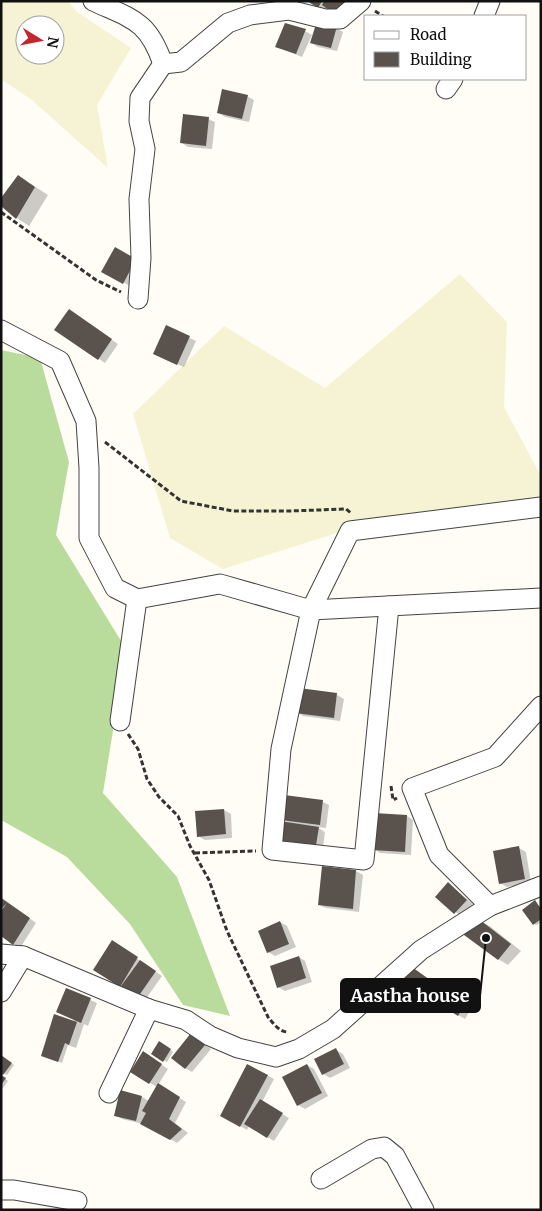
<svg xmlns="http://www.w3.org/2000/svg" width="542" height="1211" font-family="Merriweather,serif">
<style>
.farmland{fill:#f6f3d4;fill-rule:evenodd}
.forest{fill:#b9dc9c}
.shadow{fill:#0003}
.building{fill:#5a524d}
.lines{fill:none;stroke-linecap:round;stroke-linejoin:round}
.minor-casing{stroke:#444;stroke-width:21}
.path{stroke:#333;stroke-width:3;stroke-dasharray:5 2.5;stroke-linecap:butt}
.minor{stroke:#fff;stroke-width:19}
.leader{fill:none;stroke:#111;stroke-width:2}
.callout-dot{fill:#111;stroke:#fff;stroke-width:2}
.callout{fill:#111;stroke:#111;stroke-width:2}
.callout-label{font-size:18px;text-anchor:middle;font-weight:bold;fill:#fff}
</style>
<rect width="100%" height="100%" fill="#fffdf5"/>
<!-- farmland -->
<g class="farmland">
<path d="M 1,1 L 68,1 L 77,12 L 131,48 L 97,105 L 108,168 L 32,100 L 1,79 ZM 25,25 L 55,25 L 55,55 L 25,55 Z"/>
<polygon points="460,274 507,322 504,407 541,476 541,507 337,533 223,569 170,538 133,414 224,326 325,388"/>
</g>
<!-- forest -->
<polygon class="forest" points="1,350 40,358 69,462 56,535 126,649 103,793 177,877 230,1016 183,1005 130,924 67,857 1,820"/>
<!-- shadow -->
<g class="shadow">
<polygon points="309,1 355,1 327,7 325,11"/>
<polygon points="336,28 343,32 337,51 318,47 311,43"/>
<polygon points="305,31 312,35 302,57 277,47"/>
<polygon points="247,96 254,100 249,122 225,117 219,113"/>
<polygon points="208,119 215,122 212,149 188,147 182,143"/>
<polygon points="31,184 48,195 29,226 17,218 1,204"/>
<polygon points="142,264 130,286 103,271"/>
<polygon points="76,315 118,344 105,363 56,330"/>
<polygon points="167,327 196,341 184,367 161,357"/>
<polygon points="300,689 337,695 344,699 340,721 303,716 297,712"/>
<polygon points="323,802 329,805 326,828 317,827 325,832 322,854 290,824 282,819"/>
<polygon points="224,810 231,814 232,838 205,840 198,836"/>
<polygon points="407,816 413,820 411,855 380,853 374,849"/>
<polygon points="519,848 526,852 531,883 507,887 500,883"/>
<polygon points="356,871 363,875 359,912 326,908 319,905"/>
<polygon points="448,884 473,904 462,917 437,897"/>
<polygon points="1,897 36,923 20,948 1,935"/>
<polygon points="535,902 541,908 541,922 537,925 534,924"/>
<polygon points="480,921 491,927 521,951 508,965 498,959"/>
<polygon points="280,922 287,926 296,947 275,956 268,952"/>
<polygon points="119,946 162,976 145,1000 120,986"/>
<polygon points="299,957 305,961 312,982 285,991 278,987"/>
<polygon points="419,972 436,985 421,1005 415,1001"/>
<polygon points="449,988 474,1004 465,1019 458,1015"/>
<polygon points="67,989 97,1003 88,1026 84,1024 76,1048 68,1045 62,1063 46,1057 74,1020 57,1012"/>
<polygon points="198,1039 211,1049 192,1072 185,1068"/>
<polygon points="159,1043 173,1052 167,1062 153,1054"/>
<polygon points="336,1050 343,1054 350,1068 330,1078 323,1074"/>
<polygon points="1,1056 14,1065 7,1075 1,1072"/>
<polygon points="150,1057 168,1069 158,1085 186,1102 175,1123 188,1133 177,1143 143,1124 122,1119 116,1115 142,1097 149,1101 157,1087 150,1083"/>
<polygon points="248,1065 274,1079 262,1102 289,1118 274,1141 249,1126 247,1130 221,1115"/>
<polygon points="307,1065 314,1069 328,1096 305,1109 298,1105"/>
<polygon points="1,1075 8,1081 3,1088 1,1087"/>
</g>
<!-- building -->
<g class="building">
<polygon points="307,1 322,1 318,8"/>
<polygon points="324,1 349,1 338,17 322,5"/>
<polygon points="317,21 337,26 331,48 310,43"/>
<polygon points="285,23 306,29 296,54 275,47"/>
<polygon points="222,89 248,95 242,119 217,113"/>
<polygon points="183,114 209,117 206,146 180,143"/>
<polygon points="18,175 35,187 16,219 1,206 1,198"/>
<polygon points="115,247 136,259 123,284 101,272"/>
<polygon points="69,309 112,339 98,360 54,330"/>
<polygon points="166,325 190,336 177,365 153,354"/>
<polygon points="299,688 337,693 334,718 295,713"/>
<polygon points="284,795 323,800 320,825 281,820"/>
<polygon points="224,809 226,834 197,837 195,811"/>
<polygon points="374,813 407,815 405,852 372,850"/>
<polygon points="280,821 319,827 315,851 277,846"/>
<polygon points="519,846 525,879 499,884 493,851"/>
<polygon points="322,866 356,870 353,909 318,905"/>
<polygon points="448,882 467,900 454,914 435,897"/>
<polygon points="1,898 30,918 13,945 1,936 1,911 7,903 1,909"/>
<polygon points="535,900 541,909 541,919 533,925 522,910"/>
<polygon points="480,920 511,944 498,960 460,932"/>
<polygon points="280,921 289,944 267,953 258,931"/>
<polygon points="112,940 138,957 120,987 93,970"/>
<polygon points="299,956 306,978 277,988 270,966"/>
<polygon points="140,960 156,971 138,997 121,986"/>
<polygon points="412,967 430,980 414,1002 396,989"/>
<polygon points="442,982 468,999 458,1016 431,999"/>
<polygon points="66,988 91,998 81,1023 56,1012"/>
<polygon points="54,1014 77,1022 69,1045 65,1043 58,1062 41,1056"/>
<polygon points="191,1033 205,1045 185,1069 171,1058"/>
<polygon points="159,1041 171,1049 163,1062 151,1054"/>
<polygon points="336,1048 344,1064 322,1075 314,1059"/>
<polygon points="143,1051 162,1064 149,1084 130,1072"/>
<polygon points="1,1055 12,1063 3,1075 1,1073"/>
<polygon points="247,1064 268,1075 240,1127 220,1116"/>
<polygon points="307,1064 322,1093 297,1106 282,1077"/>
<polygon points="1,1075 6,1078 1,1085"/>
<polygon points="158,1083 180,1097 169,1119 182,1129 170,1140 140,1124 146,1113 142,1111"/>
<polygon points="120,1090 142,1096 136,1121 114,1116"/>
<polygon points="260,1099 283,1113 267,1138 244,1124"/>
</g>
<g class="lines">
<defs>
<g id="minor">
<path d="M 93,1 C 132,19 148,20 163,64 L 181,62 L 228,23 L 250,15 L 289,10 L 325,19 L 340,19 L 361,1"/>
<polyline points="484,16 490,1"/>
<polyline points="446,89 453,79"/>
<polyline points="138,299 141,258 139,199 145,149 139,121 140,98 163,64"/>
<polyline points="1,330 60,361 86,421 89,468 89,538 115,588 137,599 220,584 311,610 541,598"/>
<polyline points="389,606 364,860 272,850 281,749 311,610 350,531 541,507"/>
<polyline points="120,721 137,599"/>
<polyline points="490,906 439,855 412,788 495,757 541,706"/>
<polyline points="1,954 23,956 149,1009 186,1020 210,1036 238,1048 276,1057 299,1049 333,1029 421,950 490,906 541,886"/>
<polyline points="1,992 23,956"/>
<polyline points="109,1093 149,1009"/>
<polyline points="321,1179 372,1149 384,1147 395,1156 424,1210"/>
<polyline points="1,1190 14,1190 77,1201"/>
</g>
</defs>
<!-- minor casing -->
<use href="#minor" class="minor-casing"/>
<!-- path -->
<g class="path">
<polyline points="375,11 383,16"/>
<polyline points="1,212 96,280 121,292"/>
<polyline points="105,442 181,501 233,511 290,511 346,509 351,513"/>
<path d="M 128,734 L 138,749 L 147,779 L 159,797 L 178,816 L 190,846 L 209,880 L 227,931 L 268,1017 C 273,1023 279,1032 288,1032"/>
<polyline points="391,786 393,800 397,798"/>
<polyline points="195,853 256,851"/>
</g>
<!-- minor -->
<use href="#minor" class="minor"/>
</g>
<!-- callouts -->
<path class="leader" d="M486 938L480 996"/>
<circle class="callout-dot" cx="486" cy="938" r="5"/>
<rect class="callout" x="341" y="979" width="139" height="33" rx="5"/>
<g class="callout-label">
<text x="410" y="1002">Aastha house</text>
</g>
<!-- border -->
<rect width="542" height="1211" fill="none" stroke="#111111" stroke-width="5"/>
<!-- legend -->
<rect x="364" y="15" width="162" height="65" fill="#ffffff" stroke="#a0a0a0"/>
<rect x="374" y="31" width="25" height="8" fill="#ffffff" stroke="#a0a0a0"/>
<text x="410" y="40" font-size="15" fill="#111111">Road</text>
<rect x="374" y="52" width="25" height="15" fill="#5a524d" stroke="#a0a0a0"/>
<text x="410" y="65" font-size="15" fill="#111111">Building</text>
<!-- north arrow -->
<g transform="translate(40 40) rotate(100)"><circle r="24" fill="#ffffff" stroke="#a0a0a0"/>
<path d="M0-4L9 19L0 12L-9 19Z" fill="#c4262e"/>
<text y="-8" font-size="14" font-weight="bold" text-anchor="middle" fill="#111111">N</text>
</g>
</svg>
